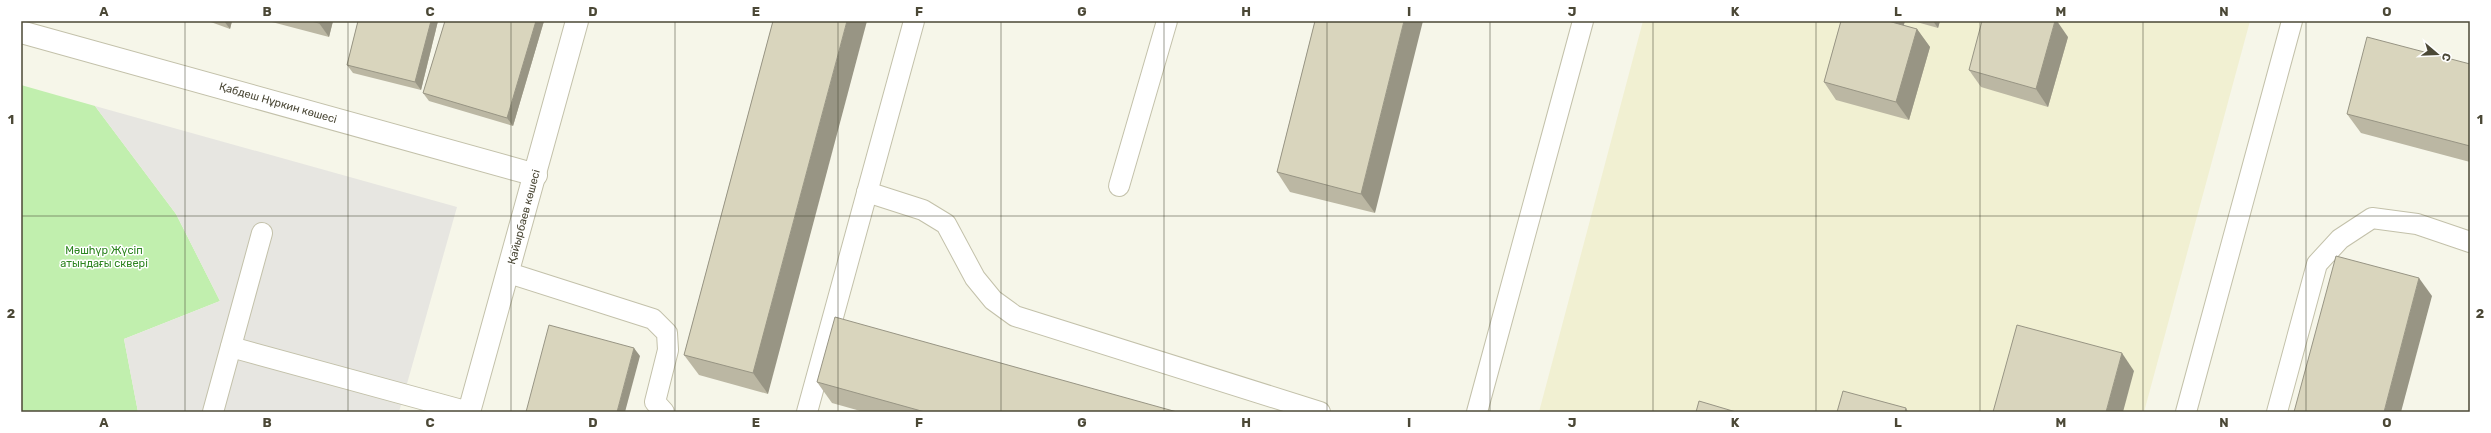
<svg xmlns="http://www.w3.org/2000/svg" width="2491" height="433" font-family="Rubik,sans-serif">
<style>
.education{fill:#f1f0d2}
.green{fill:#c1efae}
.parking{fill:#e7e6e1}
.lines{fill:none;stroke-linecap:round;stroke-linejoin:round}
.service-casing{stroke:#c3c1aa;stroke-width:22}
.minor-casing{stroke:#c3c1aa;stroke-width:24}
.tertiary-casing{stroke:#c3c1aa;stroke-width:24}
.service{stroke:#fff;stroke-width:20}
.minor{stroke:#fff;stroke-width:22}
.tertiary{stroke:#fff;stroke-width:22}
.wall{fill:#bbb7a3}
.shaded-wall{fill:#989584}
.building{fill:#d9d5bd;stroke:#989584}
.grid{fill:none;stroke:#4b4836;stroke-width:1;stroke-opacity:0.55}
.labels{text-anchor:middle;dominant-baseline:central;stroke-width:3;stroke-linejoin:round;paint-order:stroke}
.street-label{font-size:11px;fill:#4b4836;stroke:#fff}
.park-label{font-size:11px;fill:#2e8521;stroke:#fff}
.neatline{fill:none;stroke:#4b4836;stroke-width:1.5}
.grid-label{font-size:13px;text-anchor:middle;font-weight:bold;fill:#4b4836}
</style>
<rect width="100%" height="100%" fill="#f6f6e9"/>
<!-- education -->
<polygon class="education" points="1643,21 2250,21 2144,412 1539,412"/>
<!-- green -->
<polygon class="green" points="21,85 95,106 176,214 220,301 124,339 138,412 21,412"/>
<!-- parking -->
<polygon class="parking" points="95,106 457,207 399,412 138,412 124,339 220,301 176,214"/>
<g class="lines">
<defs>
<g id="service">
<polyline points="1119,186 1167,21"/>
<polyline points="867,192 923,210 946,224 975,278 993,300 1015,316 1320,412"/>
<polyline points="509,273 653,319 667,333 668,350 655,402 664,412"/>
<polyline points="231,347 469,412"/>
<polyline points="213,412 262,233"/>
<polyline points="807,412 914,21"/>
<polyline points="1477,412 1583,21"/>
<polyline points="2186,412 2292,21"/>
<polyline points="2277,412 2317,264 2340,239 2372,218 2417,224 2470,242"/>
</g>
<polyline id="minor" points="21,32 536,175"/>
<polyline id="tertiary" points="469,412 577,21"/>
</defs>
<!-- service casing -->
<use href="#service" class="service-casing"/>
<!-- minor casing -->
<use href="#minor" class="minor-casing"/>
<!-- tertiary casing -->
<use href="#tertiary" class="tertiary-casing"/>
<!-- service -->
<use href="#service" class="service"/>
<!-- minor -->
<use href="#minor" class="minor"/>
<!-- tertiary -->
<use href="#tertiary" class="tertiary"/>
</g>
<!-- wall -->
<g class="wall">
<polygon points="208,21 232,21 230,29"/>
<polygon points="268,21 333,21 329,37"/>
<polygon points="358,21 438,21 421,90 353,73 347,65"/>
<polygon points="445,21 544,21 513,126 429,101 423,93"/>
<polygon points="773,21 768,394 699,375 684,355"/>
<polygon points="1315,21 1375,213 1290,192 1277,172"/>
<polygon points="1841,21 1905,21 1903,25 1917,29 1930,47 1909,120 1836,100 1824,82"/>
<polygon points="1913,21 1940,21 1938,28"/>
<polygon points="2068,37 2048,107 1981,87 1969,70"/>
<polygon points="2470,64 2470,162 2361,133 2347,114"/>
<polygon points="817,382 1177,412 864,412 832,403"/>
</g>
<!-- shaded-wall -->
<g class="shaded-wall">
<polygon points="224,21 232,21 230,29"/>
<polygon points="319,21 333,21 329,37 319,23"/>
<polygon points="431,21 438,21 421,90 415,82"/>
<polygon points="536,21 544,21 513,126 507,118"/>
<polygon points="847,21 867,21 768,394 753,373"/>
<polygon points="1404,21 1423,21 1375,213 1361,194"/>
<polygon points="1887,21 1905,21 1900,39"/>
<polygon points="1933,21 1940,21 1938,28"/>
<polygon points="2055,21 2057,21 2068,37 2048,107 2036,89"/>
<polygon points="1917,29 1930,47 1909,120 1896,102"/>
<polygon points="2419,278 2432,296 2401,412 2384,412"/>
<polygon points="634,348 640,356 625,412 617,412"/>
<polygon points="2122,353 2134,371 2123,412 2106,412"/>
<polygon points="1906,408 1908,412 1905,412"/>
</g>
<!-- building -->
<g class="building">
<polygon points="311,21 319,21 319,23"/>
<polygon points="358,21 431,21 415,82 347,65"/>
<polygon points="445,21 536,21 507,118 423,93"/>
<polygon points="773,21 847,21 753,373 684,355"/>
<polygon points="1315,21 1404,21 1361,194 1277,172"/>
<polygon points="1841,21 1888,21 1917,29 1896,102 1824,82"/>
<polygon points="1982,21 2055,21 2036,89 1969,70"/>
<polygon points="2367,37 2470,64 2470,146 2347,114"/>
<polygon points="2336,256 2419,278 2384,412 2294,412"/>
<polygon points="835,317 1177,412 925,412 817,382"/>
<polygon points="549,325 634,348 617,412 526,412"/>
<polygon points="2017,325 2122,353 2106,412 1993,412"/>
<polygon points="1843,391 1906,408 1905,412 1837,412"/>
<polygon points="1699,401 1736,412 1696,412"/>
</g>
<!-- grid -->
<path class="grid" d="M 185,21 L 185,412M 348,21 L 348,412M 511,21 L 511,412M 675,21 L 675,412M 838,21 L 838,412M 1001,21 L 1001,412M 1164,21 L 1164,412M 1327,21 L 1327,412M 1490,21 L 1490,412M 1653,21 L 1653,412M 1816,21 L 1816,412M 1980,21 L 1980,412M 2143,21 L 2143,412M 2306,21 L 2306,412M 21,216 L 2470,216"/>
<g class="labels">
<!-- street labels -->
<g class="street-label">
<text transform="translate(278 103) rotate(16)">Қабдеш Нұркин көшесі</text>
<text transform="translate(524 217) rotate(-75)">Қайырбаев көшесі</text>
</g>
<!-- park labels -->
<g class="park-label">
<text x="104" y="250">Мәшһүр Жүсіп<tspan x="104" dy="13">атындағы сквері</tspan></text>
</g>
</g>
<!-- border -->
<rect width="2491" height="433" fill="none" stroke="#ffffff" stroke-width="44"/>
<!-- north arrow -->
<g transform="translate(2437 54) rotate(109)" stroke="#ffffff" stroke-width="3" paint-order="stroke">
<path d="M0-3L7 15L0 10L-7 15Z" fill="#4b4836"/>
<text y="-6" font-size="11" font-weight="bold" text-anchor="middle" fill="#4b4836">С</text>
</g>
<rect x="22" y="22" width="2447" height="389" class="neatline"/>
<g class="grid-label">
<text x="104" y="16">A</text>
<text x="267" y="16">B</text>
<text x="430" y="16">C</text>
<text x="593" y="16">D</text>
<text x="756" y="16">E</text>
<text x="919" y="16">F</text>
<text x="1082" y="16">G</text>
<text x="1246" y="16">H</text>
<text x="1409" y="16">I</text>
<text x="1572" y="16">J</text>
<text x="1735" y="16">K</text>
<text x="1898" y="16">L</text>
<text x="2061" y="16">M</text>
<text x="2224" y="16">N</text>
<text x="2387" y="16">O</text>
<text x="11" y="124">1</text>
<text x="2480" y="124">1</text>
<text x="11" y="318">2</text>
<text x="2480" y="318">2</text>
<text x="104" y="427">A</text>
<text x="267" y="427">B</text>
<text x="430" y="427">C</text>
<text x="593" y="427">D</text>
<text x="756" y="427">E</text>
<text x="919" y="427">F</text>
<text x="1082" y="427">G</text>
<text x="1246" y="427">H</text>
<text x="1409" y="427">I</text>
<text x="1572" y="427">J</text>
<text x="1735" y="427">K</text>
<text x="1898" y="427">L</text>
<text x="2061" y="427">M</text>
<text x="2224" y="427">N</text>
<text x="2387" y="427">O</text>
</g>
</svg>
